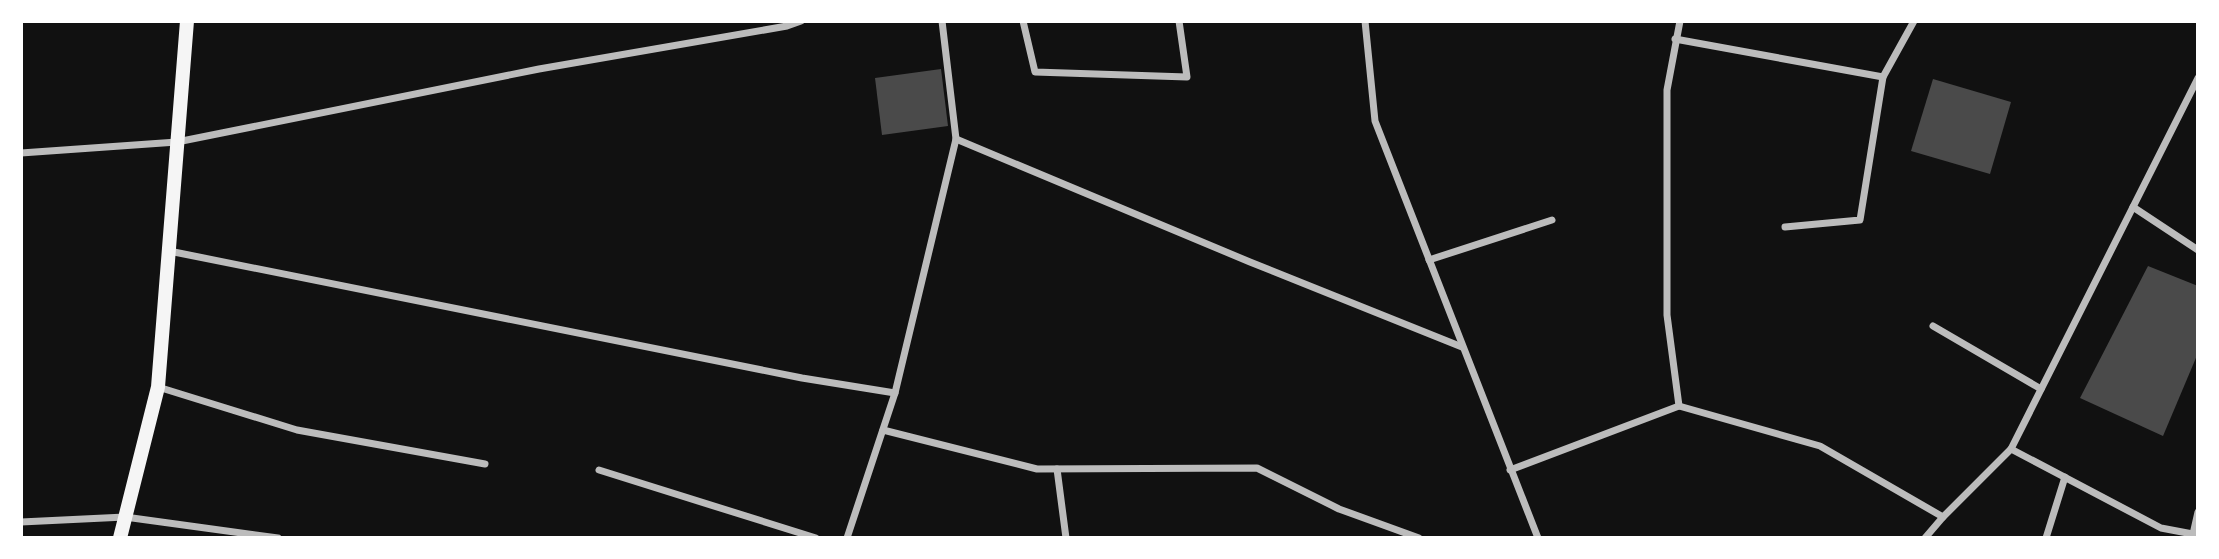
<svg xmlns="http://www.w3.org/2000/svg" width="2219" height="559" font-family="Inter,sans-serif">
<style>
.building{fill:#4a4a4a}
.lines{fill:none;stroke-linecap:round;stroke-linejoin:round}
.minor{stroke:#bcbcbc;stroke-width:7}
.secondary{stroke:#f5f5f5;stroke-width:14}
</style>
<rect width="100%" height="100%" fill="#111"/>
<!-- building -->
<g class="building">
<polygon points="941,69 948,126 882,135 875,78"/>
<polygon points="1933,79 2011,102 1990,174 1911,151"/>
<polygon points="2148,266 2198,286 2198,353 2163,436 2080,398"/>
</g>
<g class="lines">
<!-- minor -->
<g class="minor">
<polyline points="1023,21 1035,72 1187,77 1179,21"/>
<polyline points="1365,21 1375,121 1538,538"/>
<polyline points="1675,39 1883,77 1914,21"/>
<polyline points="956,139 1250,262 1462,347"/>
<polyline points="21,153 177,142 539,69 787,26 801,21"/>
<polyline points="2133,207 2198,250"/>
<polyline points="1785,227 1860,220 1883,77"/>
<polyline points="169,251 802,378 895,393"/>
<polyline points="1429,260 1552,220"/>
<polyline points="1933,326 2041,389"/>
<polyline points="158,387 297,430 485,464"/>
<polyline points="1679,406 1667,315 1667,90 1680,21"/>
<polyline points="883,430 1037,469 1257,468 1339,509 1419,538"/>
<polyline points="2011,449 2161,528 2198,535"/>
<polyline points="1057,469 1066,538"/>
<polyline points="599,470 816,538"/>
<polyline points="1510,470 1679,406 1820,446 1943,517"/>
<polyline points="21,522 125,517 278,538"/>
<polyline points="2193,534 2198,512"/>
<polyline points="847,538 895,393 956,139 942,21"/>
<polyline points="1925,538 1943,517 2011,449 2198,78"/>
<polyline points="2046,538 2065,477"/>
</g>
<!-- secondary -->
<polyline class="secondary" points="120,538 158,387 187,21"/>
</g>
<!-- border -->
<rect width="2219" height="559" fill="none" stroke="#ffffff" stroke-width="46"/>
</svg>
